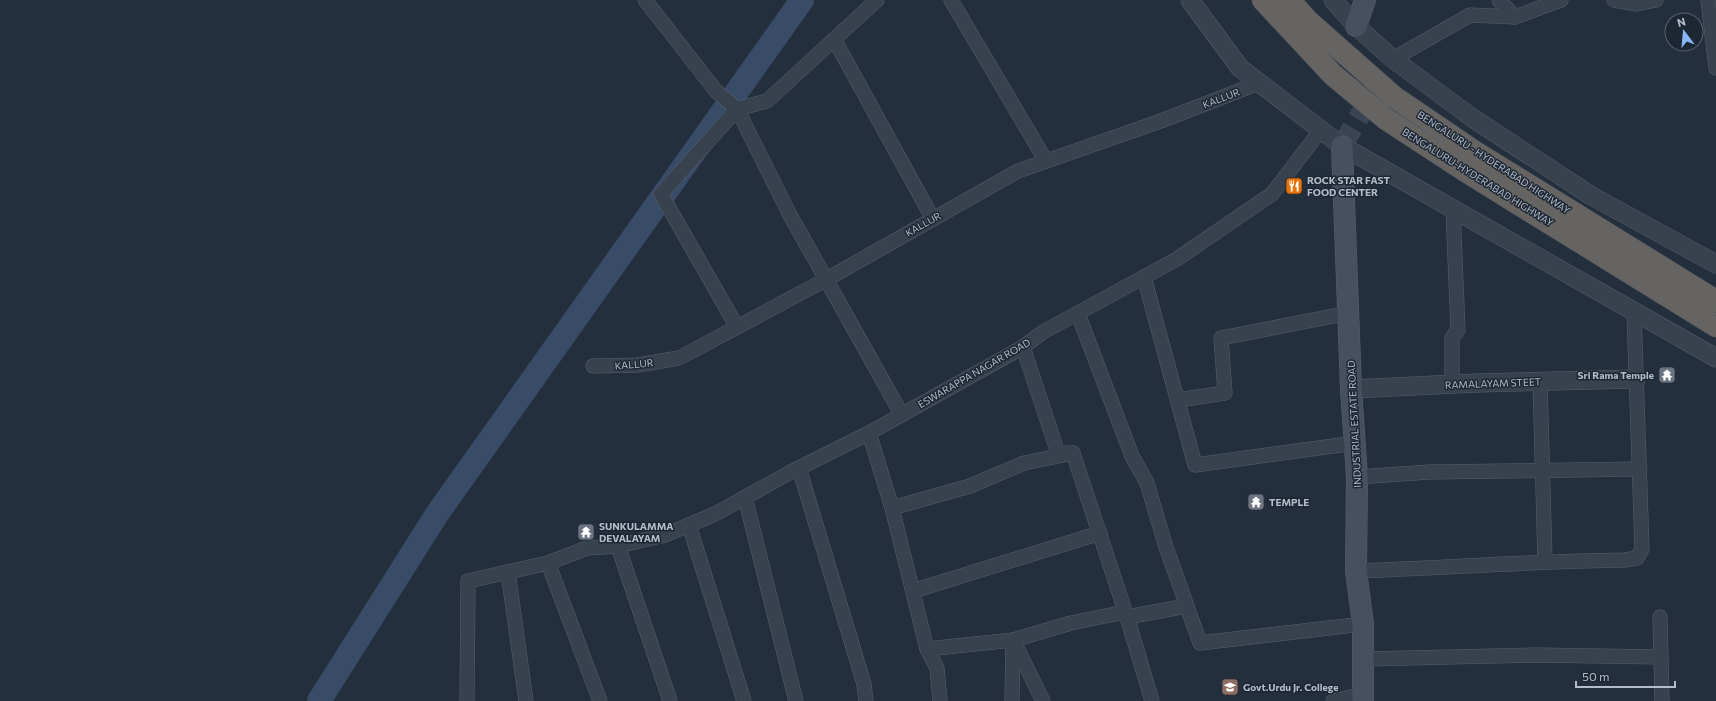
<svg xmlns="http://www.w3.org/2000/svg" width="1716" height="701" font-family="Commissioner,sans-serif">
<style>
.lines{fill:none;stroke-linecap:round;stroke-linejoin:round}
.river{stroke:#394c67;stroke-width:24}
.secondary-tunnel{stroke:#3a4453;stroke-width:21;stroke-dasharray:21 10;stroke-linecap:butt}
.minor-casing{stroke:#565f6c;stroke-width:15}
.tertiary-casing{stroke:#565f6c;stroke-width:19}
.secondary-casing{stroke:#565f6c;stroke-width:22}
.trunk-casing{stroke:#434c59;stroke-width:23}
.minor{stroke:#38414e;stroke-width:14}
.tertiary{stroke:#38414e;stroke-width:18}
.secondary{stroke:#465061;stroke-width:21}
.trunk{stroke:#656462;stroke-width:22}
.labels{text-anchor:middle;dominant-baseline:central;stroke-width:3;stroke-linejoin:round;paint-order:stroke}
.street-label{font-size:10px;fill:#b4bcc9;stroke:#1d2633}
.poi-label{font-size:10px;font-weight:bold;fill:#b4bcc9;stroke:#1d2633;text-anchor:start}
</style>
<rect width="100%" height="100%" fill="#242f3e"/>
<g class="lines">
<!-- river -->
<polyline class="river" points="319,701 437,514 802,0"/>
<!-- secondary-tunnel -->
<polyline class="secondary-tunnel" points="1342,146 1393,59"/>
<defs>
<g id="minor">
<polyline points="645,0 716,91 737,109 790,215 902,415"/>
<polyline points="951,0 1046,161"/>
<polyline points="1499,0 1515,17"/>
<polyline points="1614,0 1637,4 1656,0"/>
<polyline points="1708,0 1716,68"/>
<polyline points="834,39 933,219"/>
<polyline points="1393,59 1470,15 1515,17 1561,0"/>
<polyline points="1144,277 1195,465 1355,443"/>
<polyline points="1078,314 1132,456 1147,483 1165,544 1200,643 1363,624"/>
<polyline points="737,327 661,194 737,109 767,101 877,0"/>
<polyline points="1023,347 1058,453 1069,453"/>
<polyline points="593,366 638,365 679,358 827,279 1018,171 1161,121 1259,83"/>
<polyline points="1540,381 1545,561"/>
<polyline points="1452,384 1452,338 1458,330 1453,209"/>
<polyline points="1178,400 1225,393 1221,338 1349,313"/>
<polyline points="869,433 892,508 927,649 937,668 940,701"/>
<polyline points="1073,453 1127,617 1187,606"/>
<polyline points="799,468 864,684 866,701"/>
<polyline points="1357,477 1430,472 1640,469"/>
<polyline points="745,497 796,701"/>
<polyline points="892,508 970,486 1024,463 1073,453"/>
<polyline points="689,525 744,701"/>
<polyline points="618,546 670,701"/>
<polyline points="548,563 587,548 618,546 665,535 715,514 789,473 869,433 1023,347 1043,332 1177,259 1272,194 1320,131"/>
<path d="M 1356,571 C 1446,568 1535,561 1625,560 L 1637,558 L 1642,549 L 1634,311"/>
<polyline points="508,572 526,701"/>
<polyline points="913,591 1100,533"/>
<polyline points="1127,617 1152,701"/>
<polyline points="1660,617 1662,701"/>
<polyline points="1013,640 1043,701"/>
<polyline points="927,649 1013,640 1071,623 1125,612"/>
<polyline points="1364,659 1536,655 1661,657"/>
<polyline points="467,701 468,581 548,563 600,701"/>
<polyline points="1012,701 1013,642"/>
<polyline points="1333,701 1363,694"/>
</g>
<g id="tertiary">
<polyline points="1190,0 1240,68 1342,146 1716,358"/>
<polyline points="1333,0 1356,26 1393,59 1471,117 1590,195 1716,264"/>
<polyline points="1351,389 1477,383 1636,379"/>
</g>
<g id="secondary">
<polyline points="1356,26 1365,0"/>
<polyline points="1342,146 1351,389 1357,477 1356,571 1363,624 1363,701"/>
</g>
<g id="trunk">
<polyline points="1263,0 1333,75 1386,119 1467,172 1716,326"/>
<polyline points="1289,0 1308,21 1394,97 1475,152 1716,301"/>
</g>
</defs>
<!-- minor casing -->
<use href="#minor" class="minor-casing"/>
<!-- tertiary casing -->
<use href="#tertiary" class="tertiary-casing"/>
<!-- secondary casing -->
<use href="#secondary" class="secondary-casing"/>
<!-- trunk casing -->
<use href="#trunk" class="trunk-casing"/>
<!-- minor -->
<use href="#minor" class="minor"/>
<!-- tertiary -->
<use href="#tertiary" class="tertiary"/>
<!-- secondary -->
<use href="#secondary" class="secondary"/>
<!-- trunk -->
<use href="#trunk" class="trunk"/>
</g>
<!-- icons -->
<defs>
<symbol id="restaurant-square" viewBox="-11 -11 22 22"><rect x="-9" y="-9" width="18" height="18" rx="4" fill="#e8710a" stroke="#1d2633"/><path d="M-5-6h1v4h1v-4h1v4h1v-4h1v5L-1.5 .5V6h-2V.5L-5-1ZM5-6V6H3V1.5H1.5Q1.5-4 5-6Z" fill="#fff"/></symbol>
<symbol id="temple-square" viewBox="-11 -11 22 22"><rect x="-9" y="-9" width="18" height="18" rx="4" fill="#6b7280" stroke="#1d2633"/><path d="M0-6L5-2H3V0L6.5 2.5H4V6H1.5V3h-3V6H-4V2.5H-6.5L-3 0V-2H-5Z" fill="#fff"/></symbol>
<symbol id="university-square" viewBox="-11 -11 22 22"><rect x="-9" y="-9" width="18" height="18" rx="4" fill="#8d6e63" stroke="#1d2633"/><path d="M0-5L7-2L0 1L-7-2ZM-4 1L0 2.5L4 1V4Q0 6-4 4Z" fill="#fff"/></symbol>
</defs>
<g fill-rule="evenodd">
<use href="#restaurant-square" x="1284" y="176" width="20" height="20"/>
<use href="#temple-square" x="1657" y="365" width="20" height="20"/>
<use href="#temple-square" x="1246" y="492" width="20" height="20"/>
<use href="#temple-square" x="576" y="522" width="20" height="20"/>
<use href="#university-square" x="1220" y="677" width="20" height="20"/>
</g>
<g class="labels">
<!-- street labels -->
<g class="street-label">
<text transform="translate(1221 98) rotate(-21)">KALLUR</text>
<text transform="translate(1494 162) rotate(33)">BENGALURU - HYDERABAD HIGHWAY</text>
<text transform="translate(1478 177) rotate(32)">BENGALURU-HYDERABAD HIGHWAY</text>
<text transform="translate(923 224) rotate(-29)">KALLUR</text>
<text transform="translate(634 364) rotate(-5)">KALLUR</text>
<text transform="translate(974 373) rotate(-30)">ESWARAPPA NAGAR ROAD</text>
<text transform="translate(1493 383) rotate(-2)">RAMALAYAM STEET</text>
<text transform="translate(1354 424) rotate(-93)">INDUSTRIAL ESTATE ROAD</text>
</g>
<!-- poi labels -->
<g class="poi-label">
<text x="1307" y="180">ROCK STAR FAST<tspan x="1307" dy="12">FOOD CENTER</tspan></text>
<text x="1654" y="375" text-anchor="end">Sri Rama Temple</text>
<text x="1269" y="502">TEMPLE</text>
<text x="599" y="526">SUNKULAMMA<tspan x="599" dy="12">DEVALAYAM</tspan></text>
<text x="1243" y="687">Govt.Urdu Jr. College</text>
</g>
</g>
<!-- north arrow -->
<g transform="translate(1684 32) rotate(344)"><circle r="19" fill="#1d2633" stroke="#59626f"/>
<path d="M0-3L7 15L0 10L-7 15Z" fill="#8ab4f8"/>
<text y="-6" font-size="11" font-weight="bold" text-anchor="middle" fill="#b4bcc9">N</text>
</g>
<!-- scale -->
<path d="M1576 681v6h99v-6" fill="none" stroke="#b4bcc9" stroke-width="2"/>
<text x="1582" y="681" font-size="12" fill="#b4bcc9" stroke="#1d2633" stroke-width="3" paint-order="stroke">50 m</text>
</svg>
